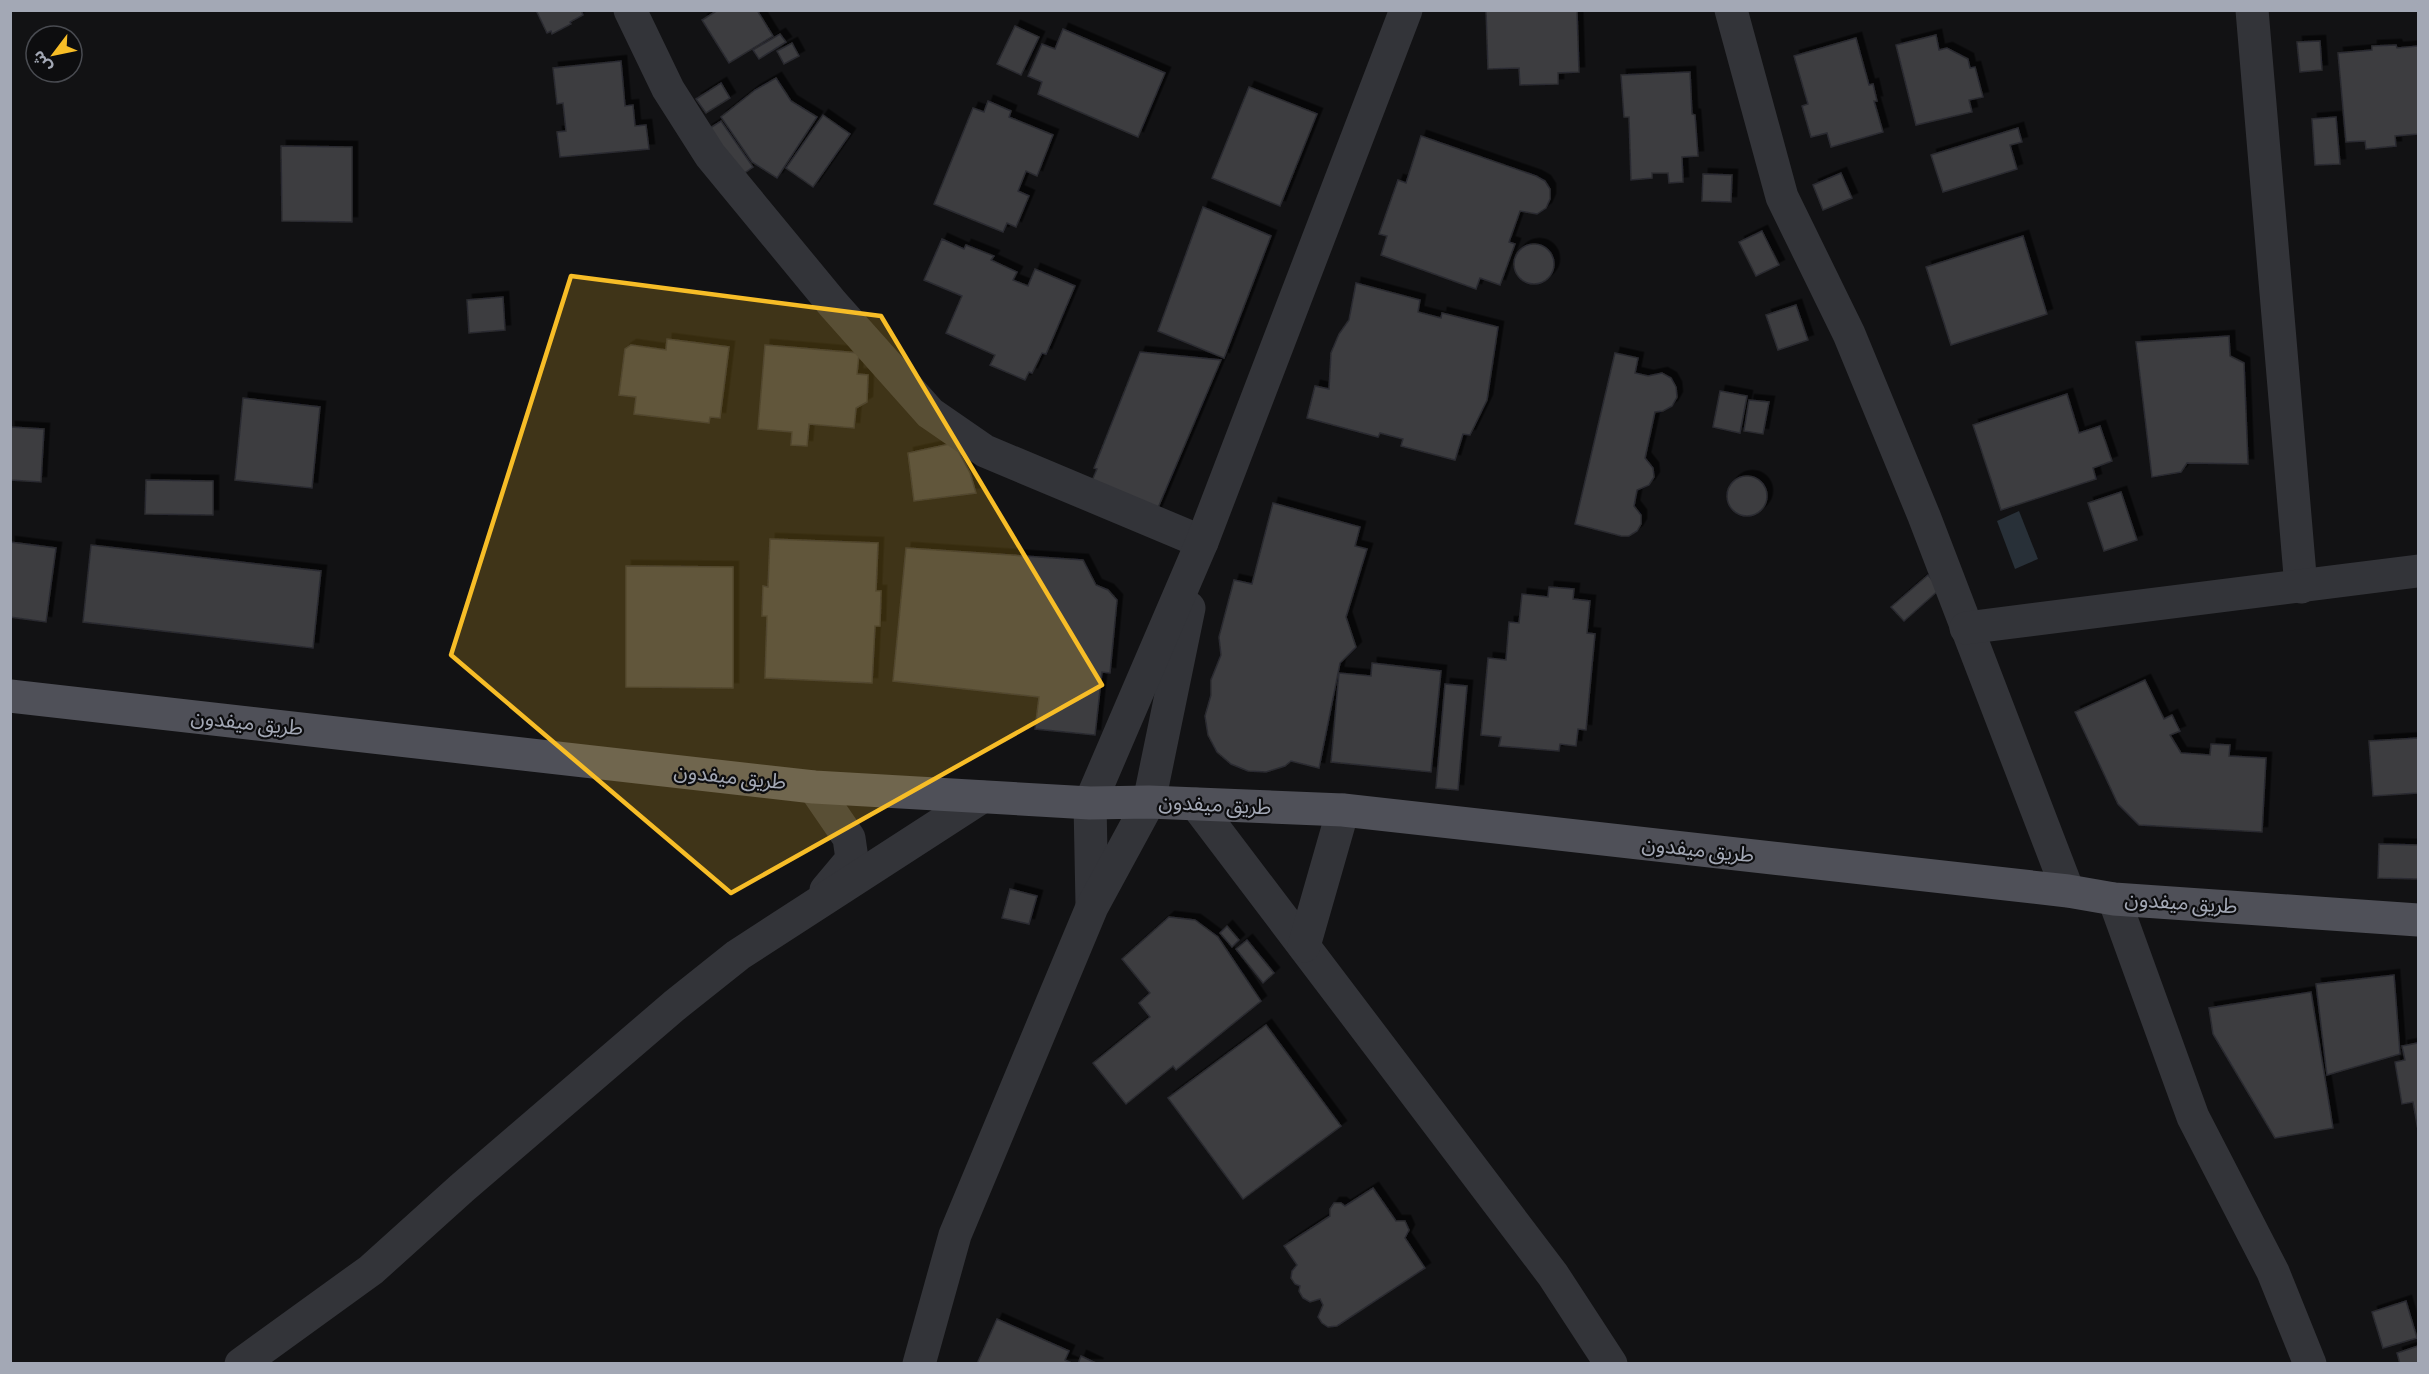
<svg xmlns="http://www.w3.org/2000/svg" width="2429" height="1374" font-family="'Alegreya Sans','Noto Sans Arabic',sans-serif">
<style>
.water{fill:#283038}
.building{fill:#3c3d41;stroke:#2c2c30;stroke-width:1.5;filter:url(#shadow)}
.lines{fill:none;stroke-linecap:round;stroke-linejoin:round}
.minor{stroke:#333439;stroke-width:33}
.tertiary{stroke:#333439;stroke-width:33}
.primary{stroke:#4f5058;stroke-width:33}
.marked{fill:#f7bd27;fill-opacity:0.2;stroke:#f7bd27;stroke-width:4.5;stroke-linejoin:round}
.labels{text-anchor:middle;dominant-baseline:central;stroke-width:4.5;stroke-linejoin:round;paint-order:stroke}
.street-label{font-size:21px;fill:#a3a8b5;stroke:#0d0d0f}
</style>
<defs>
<filter id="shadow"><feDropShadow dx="5.5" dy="-5.5" stdDeviation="0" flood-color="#0009"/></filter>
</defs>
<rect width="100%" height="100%" fill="#121214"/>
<!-- water -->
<polygon class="water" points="2019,511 2038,559 2015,569 1997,521"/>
<!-- building -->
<g class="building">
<polygon points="536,10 581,10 583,15 570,22 571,24 552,34 551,31 547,33"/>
<polygon points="718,10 757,10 773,36 729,63 702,20"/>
<polygon points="1486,10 1577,10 1579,72 1558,73 1558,84 1520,85 1519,68 1488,69"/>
<polygon points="1015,26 1039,37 1021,75 997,64"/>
<polygon points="1063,29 1165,73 1138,137 1038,94 1042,82 1028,76 1042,44 1055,49"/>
<polygon points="780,34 786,42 759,59 753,50"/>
<polygon points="1936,35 1939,50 1947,48 1968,59 1970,68 1975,67 1983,97 1969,100 1972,112 1916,125 1896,45"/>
<polygon points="1856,38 1869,85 1873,84 1877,101 1874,101 1883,132 1831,147 1827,133 1811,137 1802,106 1808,104 1794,56"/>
<polygon points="2320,41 2322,70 2300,72 2297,42"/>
<polygon points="792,43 799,56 784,64 777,51"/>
<polygon points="2396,45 2397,48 2418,46 2418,134 2395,136 2396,146 2366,149 2365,141 2346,142 2338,53 2372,50 2372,46"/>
<polygon points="621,61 625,106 633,105 635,126 646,125 649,149 560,157 557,132 566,131 563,103 557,104 553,68"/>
<polygon points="1690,72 1692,114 1695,115 1698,156 1682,157 1683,182 1669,183 1668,173 1652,173 1652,178 1631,180 1629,117 1624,117 1621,75"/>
<polygon points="776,78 791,101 817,117 777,178 752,162 721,117 755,90"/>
<polygon points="721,83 730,98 706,113 696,99"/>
<polygon points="1249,87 1317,114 1280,206 1212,178"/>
<polygon points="988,101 1011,111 1009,117 1053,135 1037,176 1026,171 1018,191 1029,196 1016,227 1007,223 1003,232 934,204 973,108 984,112"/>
<polygon points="823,115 850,134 813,187 786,168"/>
<polygon points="2336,117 2340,164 2315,165 2312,119"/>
<polygon points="721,121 753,167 740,176 707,130"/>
<polygon points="2018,128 2022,142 2010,145 2017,169 1943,192 1931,155"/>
<polygon points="1421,136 1536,176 1545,181 1550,189 1550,199 1546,208 1537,214 1520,211 1509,242 1515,244 1500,285 1480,278 1476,289 1381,255 1387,236 1379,234 1398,180 1406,183"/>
<polygon points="281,146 352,147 352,222 282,221"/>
<polygon points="1841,173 1852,198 1823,210 1813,185"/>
<polygon points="1703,174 1732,175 1731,202 1702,201"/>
<polygon points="1203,207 1271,236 1224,358 1158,331"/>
<polygon points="1762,231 1779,265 1756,276 1739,242"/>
<polygon points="2023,236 2047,314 1951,345 1926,267"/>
<polygon points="942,239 964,249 966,245 994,256 991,260 1017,272 1013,280 1028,286 1035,269 1075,286 1046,354 1042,353 1032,373 1029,372 1025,380 990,365 995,355 946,333 962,296 924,280"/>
<circle cx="1534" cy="264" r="20"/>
<polygon points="1356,283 1420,300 1418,312 1441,318 1442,313 1498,327 1487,400 1470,435 1463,434 1455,460 1401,446 1403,439 1380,433 1378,437 1307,418 1315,386 1329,389 1331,353 1339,334 1349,320"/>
<polygon points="503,297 505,330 469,333 467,300"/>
<polygon points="1796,305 1808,340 1778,350 1766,315"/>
<polygon points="2229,336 2230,356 2244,363 2248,464 2187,463 2181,472 2152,477 2136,342"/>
<polygon points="667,339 729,347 720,418 710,417 709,423 634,414 636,397 619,395 625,349 631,345 666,350"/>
<polygon points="765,345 859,353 857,374 868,375 867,402 856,408 854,428 809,424 807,446 791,445 792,432 758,429"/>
<polygon points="1140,352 1221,360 1154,517 1088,490 1097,469 1094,468"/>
<polygon points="1615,353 1638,358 1635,373 1648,376 1662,373 1671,378 1676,387 1677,397 1672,406 1663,411 1655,412 1645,458 1653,468 1654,477 1649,485 1637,490 1634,506 1641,515 1641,524 1637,531 1629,536 1621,536 1575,524"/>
<polygon points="1720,391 1747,396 1740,433 1713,427"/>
<polygon points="2067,394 2079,433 2100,426 2112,461 2093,468 2096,479 2001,510 1973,425"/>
<polygon points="243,398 320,407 312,488 235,480"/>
<polygon points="1749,400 1769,402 1763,434 1744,431"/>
<polygon points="10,427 44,429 41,482 10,480"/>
<polygon points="954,443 970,473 976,493 914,501 908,453"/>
<circle cx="1747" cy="496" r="20"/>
<polygon points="146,480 213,481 213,515 145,514"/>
<polygon points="2121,492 2137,540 2104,551 2088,503"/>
<polygon points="1273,503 1360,527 1355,546 1367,549 1346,617 1356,647 1340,663 1319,768 1291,761 1285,766 1266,772 1248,771 1231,764 1217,752 1208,735 1205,716 1211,695 1211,680 1221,655 1219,637 1234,580 1252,584"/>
<polygon points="770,539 878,543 876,591 881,591 880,626 875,626 872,683 765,678 767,616 762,616 763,586 768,587"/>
<polygon points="10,542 56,548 46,622 10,617"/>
<polygon points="91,545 321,571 313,648 83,622"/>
<polygon points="906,548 1083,560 1096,585 1108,590 1117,600 1110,673 1102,672 1095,735 1035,729 1039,697 893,681"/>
<polygon points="626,566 733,567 733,688 626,687"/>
<polygon points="1928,575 1940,589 1904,621 1891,607"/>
<polygon points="1549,587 1574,589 1573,599 1590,601 1587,633 1595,634 1586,730 1578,729 1576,746 1560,744 1559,751 1499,746 1501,737 1481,735 1488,658 1506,660 1509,622 1519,623 1522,594 1548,597"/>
<polygon points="1372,663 1441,671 1431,772 1331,762 1339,673 1371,676"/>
<polygon points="2145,680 2164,719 2172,715 2180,731 2170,735 2181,753 2210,755 2211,744 2230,745 2229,756 2266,758 2262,832 2139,825 2118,804 2075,712"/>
<polygon points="1445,684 1467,686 1458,790 1436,788"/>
<polygon points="2418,738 2418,793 2373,796 2369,741"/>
<polygon points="2379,844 2418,845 2418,879 2378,878"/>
<polygon points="1010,889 1037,896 1029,924 1002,918"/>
<polygon points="1169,917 1195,920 1218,937 1261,1001 1176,1070 1173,1066 1126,1104 1093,1063 1150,1017 1139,1003 1150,993 1122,959"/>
<polygon points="1227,926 1239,940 1232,947 1220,933"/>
<polygon points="1247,940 1274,973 1263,983 1236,949"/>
<polygon points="2394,975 2400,1054 2327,1075 2316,984"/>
<polygon points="2311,992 2333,1128 2275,1138 2213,1034 2209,1008"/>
<polygon points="1266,1025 1341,1126 1243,1199 1168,1098"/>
<polygon points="2418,1043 2418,1130 2413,1102 2402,1104 2395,1062 2405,1060 2402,1046"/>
<polygon points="1373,1188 1396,1221 1405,1221 1409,1230 1405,1238 1425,1268 1337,1326 1328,1327 1322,1323 1318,1317 1323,1305 1320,1299 1310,1302 1303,1298 1299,1291 1300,1286 1295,1284 1291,1278 1292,1271 1297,1265 1284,1246 1330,1216 1330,1209 1334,1203 1341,1203 1345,1206"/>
<polygon points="2406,1301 2417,1338 2383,1348 2372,1312"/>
<polygon points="997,1319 1069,1351 1065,1360 1074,1364 977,1364"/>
<polygon points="2418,1346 2418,1364 2400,1364 2397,1353"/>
<polygon points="1081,1356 1098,1364 1078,1364"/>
</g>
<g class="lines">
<!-- minor -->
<g class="minor">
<polyline points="630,10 668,89 710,155 832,303 930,413 985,451 1202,542"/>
<polyline points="1731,10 1782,197 1849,334 1924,516 2068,891"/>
<polyline points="2252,10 2301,587"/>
<polyline points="1966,628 2418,571"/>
<polyline points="814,787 849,838 852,859 826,890"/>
<polyline points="1090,803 1092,905"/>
<polyline points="2114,899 2193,1117 2273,1272 2310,1364"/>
<polyline points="241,1364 371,1270 462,1188 674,1006 738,955 982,797"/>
<polyline points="919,1364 955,1235 1092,907 1149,802"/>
</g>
<!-- tertiary -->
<g class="tertiary">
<polyline points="1149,802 1189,608"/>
<polyline points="1090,803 1202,542 1406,10"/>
<polyline points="1196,804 1553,1275 1611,1364"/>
<polyline points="1304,946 1343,810"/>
</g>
<!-- primary -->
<polyline class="primary" points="10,696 814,787 1090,803 1149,802 1343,810 2068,891 2114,899 2418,920"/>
</g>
<!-- marked area -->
<path class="marked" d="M 571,276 L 881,316 L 1102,685 L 731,893 L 451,655 Z"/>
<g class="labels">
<!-- street labels -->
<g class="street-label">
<text transform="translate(247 723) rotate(6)">طريق ميفدون</text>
<text transform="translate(730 777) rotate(6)">طريق ميفدون</text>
<text transform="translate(1215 805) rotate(3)">طريق ميفدون</text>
<text transform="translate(1698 850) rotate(6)">طريق ميفدون</text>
<text transform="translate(2181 903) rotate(4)">طريق ميفدون</text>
</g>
</g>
<!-- border -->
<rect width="2429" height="1374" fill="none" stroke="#a3a8b5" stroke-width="24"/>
<!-- north arrow -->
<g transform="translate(54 54) rotate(238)"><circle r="28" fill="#0d0d0f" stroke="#494b51" stroke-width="1.5"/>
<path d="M0-4.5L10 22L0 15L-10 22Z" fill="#f7bd27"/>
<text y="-9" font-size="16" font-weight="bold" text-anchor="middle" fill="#a3a8b5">ش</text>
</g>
</svg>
